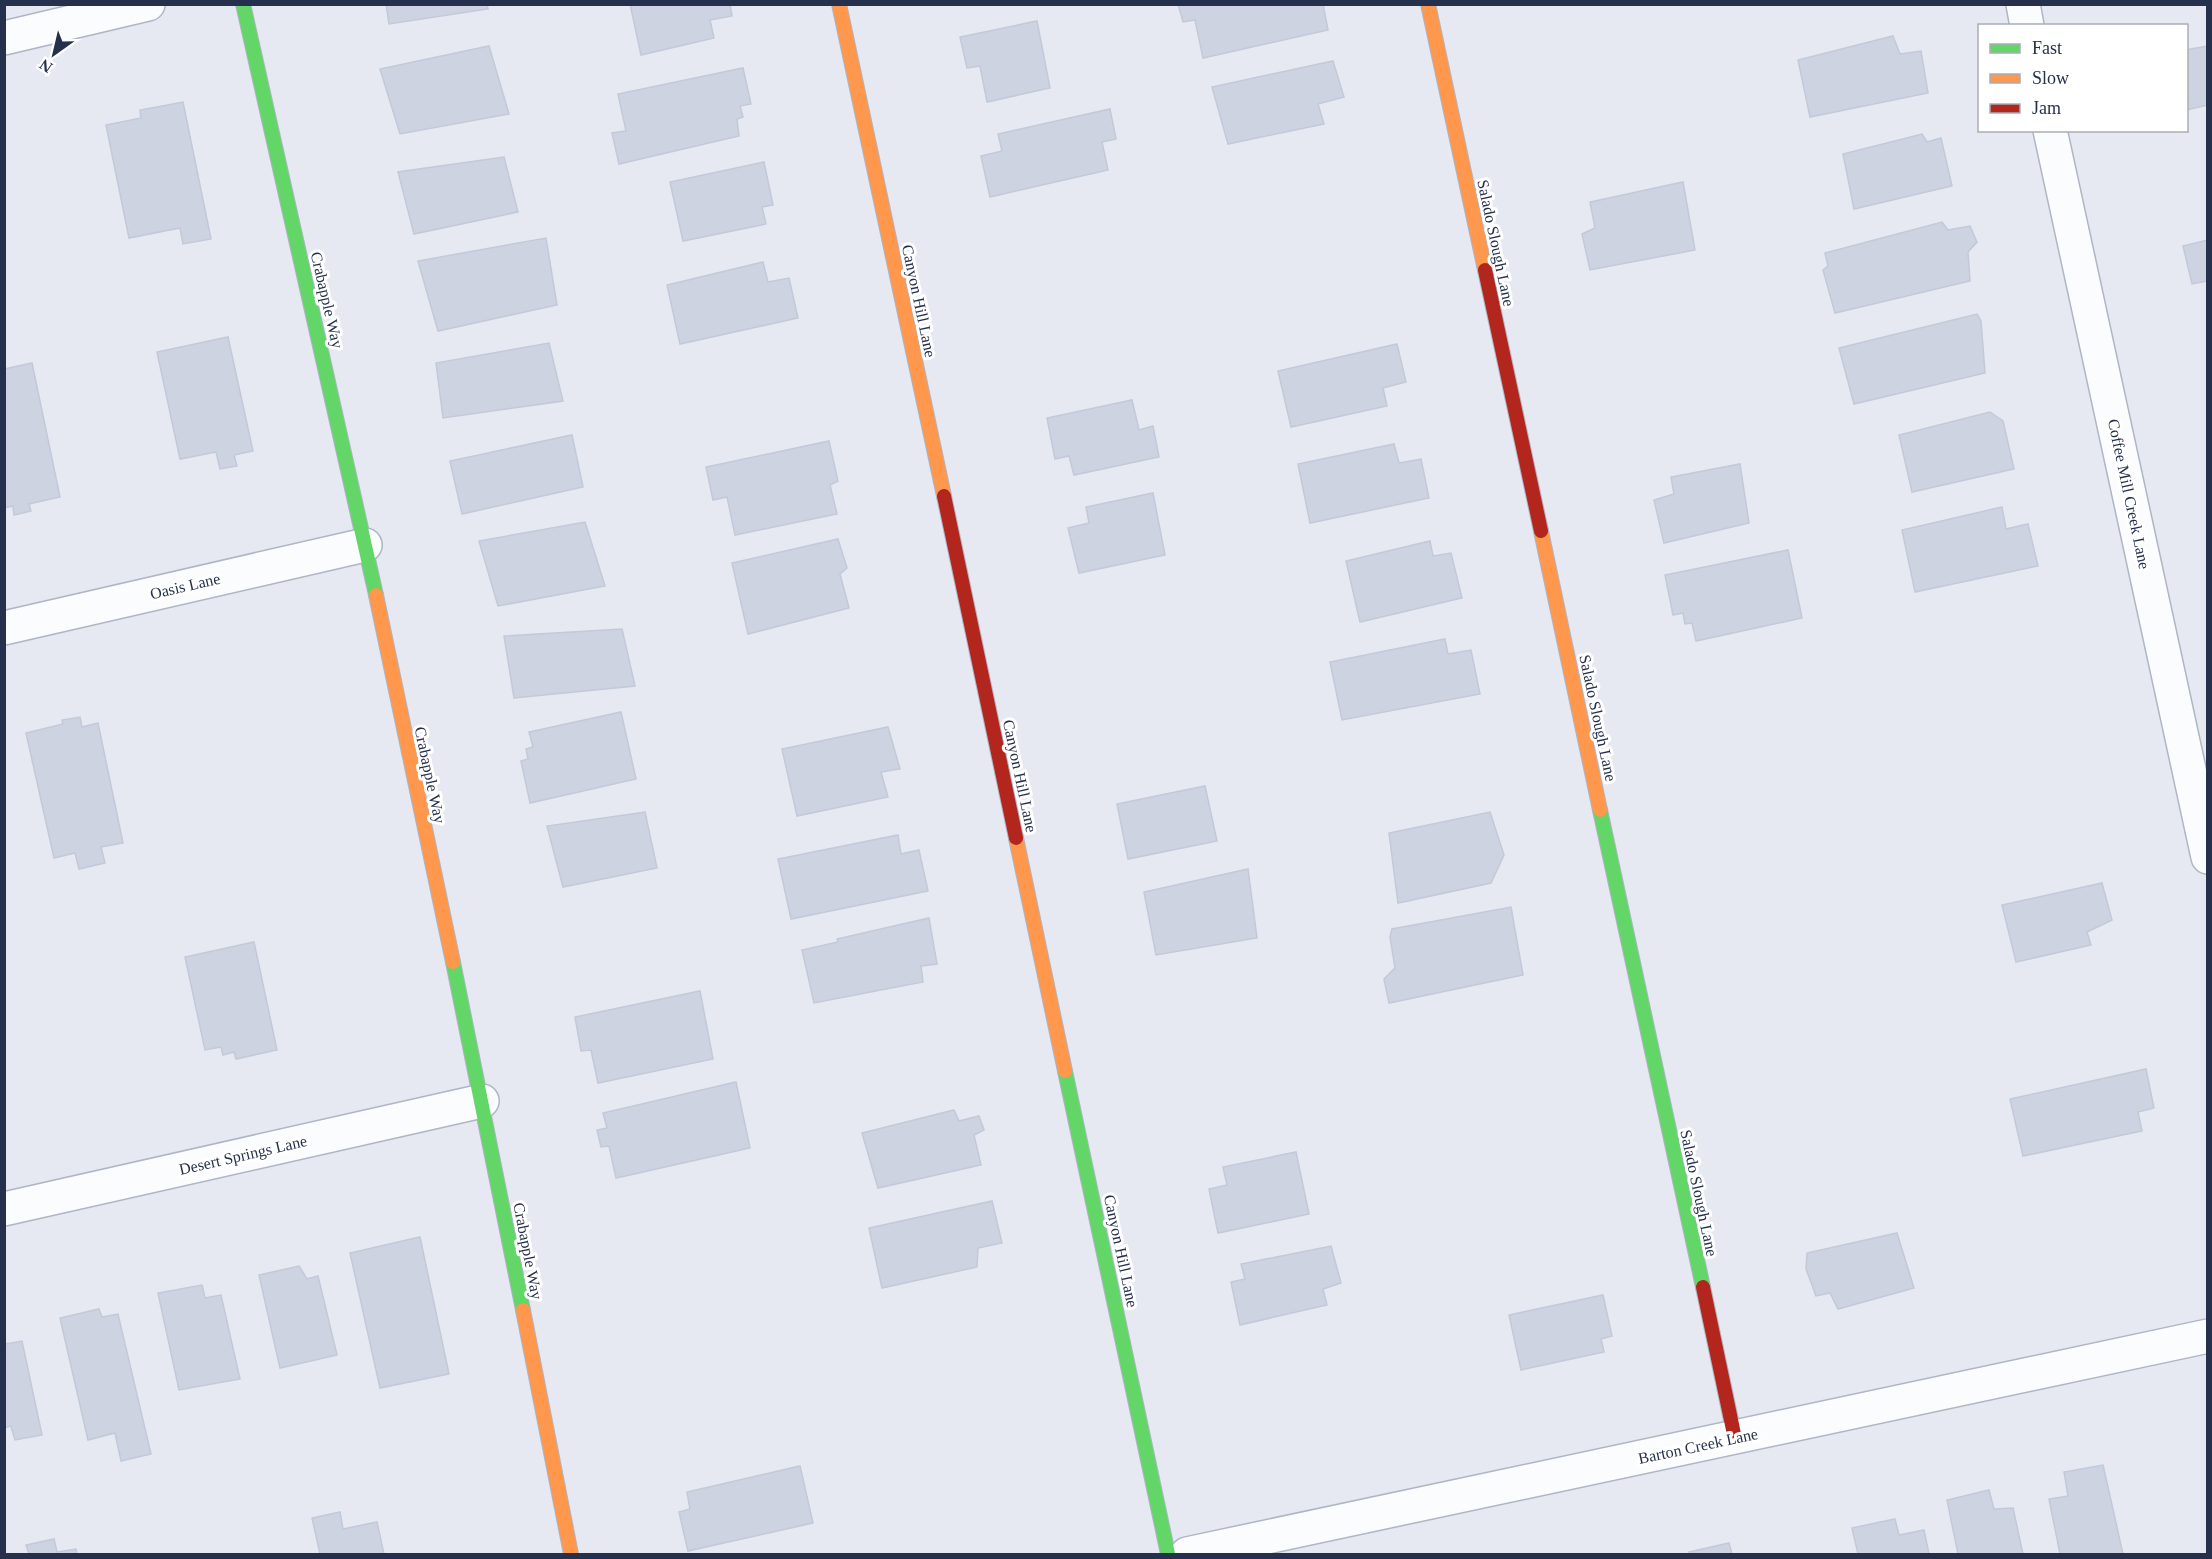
<svg xmlns="http://www.w3.org/2000/svg" width="2212" height="1559" font-family="Georgia,serif">
<style>
.building{fill:#cdd3e1;stroke:#c2c9d9;stroke-width:1.5}
.lines{fill:none;stroke-linecap:round;stroke-linejoin:round}
.street-casing{stroke:#aeb5c5;stroke-width:36}
.fast-casing{stroke:#aeb5c5;stroke-width:16}
.slow-casing{stroke:#aeb5c5;stroke-width:16}
.jam-casing{stroke:#aeb5c5;stroke-width:16}
.street{stroke:#fbfcfd;stroke-width:33}
.fast{stroke:#63d668;stroke-width:14}
.slow{stroke:#ff974d;stroke-width:14}
.jam{stroke:#b3261e;stroke-width:14}
.labels{text-anchor:middle;dominant-baseline:central;stroke-width:6;stroke-linejoin:round;paint-order:stroke}
.street-label{font-size:16px;fill:#25314c;stroke:#fff}
</style>
<rect width="100%" height="100%" fill="#e6e9f1"/>
<!-- building -->
<g class="building">
<polygon points="386,4 487,4 488,9 389,24"/>
<polygon points="630,4 730,4 732,16 710,20 714,38 641,55"/>
<polygon points="1178,4 1323,4 1328,30 1203,58 1195,20 1183,22"/>
<polygon points="1037,21 1050,88 987,102 980,66 967,68 960,37"/>
<polygon points="1893,36 1900,54 1921,51 1928,93 1810,117 1798,60"/>
<polygon points="489,46 509,114 400,134 380,69"/>
<polygon points="2208,46 2208,105 2186,110 2186,50"/>
<polygon points="1333,61 1344,97 1318,104 1324,124 1228,144 1212,87"/>
<polygon points="743,68 751,104 740,106 743,117 737,119 739,136 619,164 612,133 626,131 618,94"/>
<polygon points="183,102 211,239 183,244 180,228 129,238 106,125 141,118 140,110"/>
<polygon points="1110,109 1116,139 1102,142 1108,170 990,197 981,156 1002,151 998,134"/>
<polygon points="1922,134 1927,142 1941,138 1952,186 1854,209 1843,154"/>
<polygon points="504,157 518,212 414,234 398,172"/>
<polygon points="764,162 773,205 762,207 766,224 683,241 670,182"/>
<polygon points="1683,182 1695,250 1590,270 1582,234 1595,228 1590,202"/>
<polygon points="1942,222 1948,230 1970,226 1977,242 1968,252 1970,281 1835,313 1823,270 1828,266 1825,253"/>
<polygon points="546,238 557,305 438,331 418,261"/>
<polygon points="2208,240 2208,281 2192,284 2183,246"/>
<polygon points="763,262 768,282 789,278 798,318 680,344 667,285"/>
<polygon points="1977,314 1981,321 1985,373 1854,404 1839,348"/>
<polygon points="228,337 253,451 234,455 237,466 220,469 216,452 180,459 157,352"/>
<polygon points="549,343 563,401 443,418 436,363"/>
<polygon points="1397,344 1406,382 1383,388 1387,406 1291,427 1278,371"/>
<polygon points="32,363 60,497 29,504 31,511 14,515 13,506 4,508 4,369"/>
<polygon points="1132,400 1139,430 1153,426 1159,457 1074,475 1069,456 1055,459 1047,418"/>
<polygon points="1990,412 2003,421 2014,469 1912,492 1899,435"/>
<polygon points="572,435 583,487 462,514 450,461"/>
<polygon points="829,441 838,481 830,485 837,514 735,535 727,497 713,500 706,467"/>
<polygon points="1394,444 1399,463 1421,459 1429,498 1310,523 1298,464"/>
<polygon points="1740,464 1749,523 1664,543 1654,500 1674,494 1671,477"/>
<polygon points="1153,493 1165,555 1079,573 1068,528 1089,523 1086,507"/>
<polygon points="2002,507 2006,529 2028,524 2038,566 1915,592 1902,530"/>
<polygon points="585,522 605,586 498,606 479,541"/>
<polygon points="838,539 847,568 840,574 849,608 748,634 732,563"/>
<polygon points="1430,541 1433,556 1451,553 1462,598 1360,622 1346,561"/>
<polygon points="1788,550 1802,618 1696,641 1692,623 1685,624 1683,613 1673,615 1665,575"/>
<polygon points="622,629 635,686 514,698 504,636"/>
<polygon points="1445,639 1448,654 1471,650 1480,694 1342,720 1330,662"/>
<polygon points="621,712 636,779 530,803 521,761 528,759 526,749 533,747 529,732"/>
<polygon points="80,717 82,727 98,723 123,843 101,847 105,863 79,869 75,853 54,858 26,733 63,724 62,720"/>
<polygon points="888,727 900,769 881,772 888,797 797,816 782,749"/>
<polygon points="1205,786 1217,841 1128,859 1117,804"/>
<polygon points="645,812 657,868 563,887 547,826"/>
<polygon points="1490,812 1504,855 1491,883 1398,903 1389,833"/>
<polygon points="898,835 901,854 919,850 928,891 791,919 778,859"/>
<polygon points="1248,869 1257,938 1156,955 1144,892"/>
<polygon points="2102,883 2112,920 2087,932 2091,945 2016,962 2002,905"/>
<polygon points="1511,907 1523,975 1389,1003 1384,979 1395,968 1390,937 1392,929"/>
<polygon points="929,918 937,964 921,966 923,982 814,1003 802,950 838,942 837,939"/>
<polygon points="254,942 277,1050 236,1059 234,1052 223,1055 221,1047 205,1050 185,957"/>
<polygon points="700,991 713,1059 598,1083 591,1050 581,1051 575,1017"/>
<polygon points="2146,1069 2154,1108 2138,1112 2142,1131 2023,1156 2010,1099"/>
<polygon points="736,1082 750,1148 616,1178 609,1146 601,1147 597,1130 607,1128 603,1113"/>
<polygon points="954,1110 959,1121 979,1116 984,1130 974,1135 981,1165 878,1188 862,1133"/>
<polygon points="1296,1152 1309,1214 1218,1233 1209,1189 1227,1185 1223,1167"/>
<polygon points="992,1201 1002,1243 978,1248 977,1267 882,1288 869,1228"/>
<polygon points="1897,1233 1914,1288 1838,1309 1830,1293 1816,1296 1806,1269 1807,1253"/>
<polygon points="420,1237 449,1374 380,1388 350,1253"/>
<polygon points="1331,1246 1341,1283 1323,1289 1327,1305 1240,1325 1231,1282 1245,1279 1241,1264"/>
<polygon points="299,1266 307,1279 318,1276 337,1355 280,1368 259,1275"/>
<polygon points="202,1285 205,1298 221,1295 240,1379 179,1390 158,1293"/>
<polygon points="1603,1295 1612,1336 1601,1339 1604,1352 1521,1370 1509,1315"/>
<polygon points="99,1309 102,1317 118,1314 151,1454 121,1461 115,1433 88,1440 60,1318"/>
<polygon points="4,1336 6,1344 22,1341 42,1435 15,1440 11,1426 4,1428"/>
<polygon points="2103,1465 2123,1554 2060,1554 2049,1499 2068,1496 2064,1472"/>
<polygon points="800,1466 813,1523 688,1551 679,1512 690,1509 687,1492"/>
<polygon points="1989,1490 1994,1509 2013,1508 2023,1554 1958,1554 1947,1500"/>
<polygon points="340,1512 343,1529 377,1522 384,1554 320,1554 312,1518"/>
<polygon points="1895,1519 1899,1535 1924,1530 1929,1554 1858,1554 1852,1528"/>
<polygon points="54,1539 57,1552 76,1549 77,1554 29,1554 26,1545"/>
<polygon points="1729,1543 1732,1554 1690,1554 1689,1552"/>
</g>
<g class="lines">
<defs>
<g id="street">
<polyline points="2023,4 2027,26"/>
<polyline points="4,38 148,4"/>
<polyline points="2050,130 2208,857"/>
<polyline points="4,628 365,545"/>
<polyline points="4,1209 482,1101"/>
<polyline points="1187,1554 2208,1336"/>
</g>
<g id="fast">
<polyline points="243,4 376,595"/>
<polyline points="1600,810 1703,1287"/>
<polyline points="453,962 523,1310"/>
<polyline points="1065,1071 1168,1554"/>
</g>
<g id="slow">
<polyline points="839,4 944,496"/>
<polyline points="1428,4 1485,270"/>
<polyline points="1541,531 1600,810"/>
<polyline points="376,595 453,962"/>
<polyline points="1016,838 1065,1071"/>
<polyline points="523,1310 571,1554"/>
</g>
<g id="jam">
<polyline points="1485,270 1541,531"/>
<polyline points="944,496 1016,838"/>
<polyline points="1703,1287 1735,1439"/>
</g>
</defs>
<!-- street casing -->
<use href="#street" class="street-casing"/>
<!-- fast casing -->
<use href="#fast" class="fast-casing"/>
<!-- slow casing -->
<use href="#slow" class="slow-casing"/>
<!-- jam casing -->
<use href="#jam" class="jam-casing"/>
<!-- street -->
<use href="#street" class="street"/>
<!-- fast -->
<use href="#fast" class="fast"/>
<!-- slow -->
<use href="#slow" class="slow"/>
<!-- jam -->
<use href="#jam" class="jam"/>
</g>
<g class="labels">
<!-- street labels -->
<g class="street-label">
<text transform="translate(1496 243) rotate(78)">Salado Slough Lane</text>
<text transform="translate(327 300) rotate(77)">Crabapple Way</text>
<text transform="translate(919 301) rotate(78)">Canyon Hill Lane</text>
<text transform="translate(2129 494) rotate(78)">Coffee Mill Creek Lane</text>
<text transform="translate(185 586) rotate(-13)">Oasis Lane</text>
<text transform="translate(1598 718) rotate(78)">Salado Slough Lane</text>
<text transform="translate(430 775) rotate(78)">Crabapple Way</text>
<text transform="translate(1020 776) rotate(78)">Canyon Hill Lane</text>
<text transform="translate(243 1155) rotate(-13)">Desert Springs Lane</text>
<text transform="translate(1699 1193) rotate(78)">Salado Slough Lane</text>
<text transform="translate(528 1251) rotate(79)">Crabapple Way</text>
<text transform="translate(1121 1251) rotate(78)">Canyon Hill Lane</text>
<text transform="translate(1698 1446) rotate(-12)">Barton Creek Lane</text>
</g>
</g>
<!-- border -->
<rect width="2212" height="1559" fill="none" stroke="#25314c" stroke-width="12"/>
<!-- legend -->
<rect x="1978" y="24" width="210" height="108" fill="#ffffff" stroke="#a8adb7" stroke-width="1.5"/>
<rect x="1990" y="44" width="30" height="9" fill="#63d668" stroke="#a8adb7" stroke-width="1.5"/>
<text x="2032" y="54" font-size="18" fill="#25314c">Fast</text>
<rect x="1990" y="74" width="30" height="9" fill="#ff974d" stroke="#a8adb7" stroke-width="1.5"/>
<text x="2032" y="84" font-size="18" fill="#25314c">Slow</text>
<rect x="1990" y="104" width="30" height="9" fill="#b3261e" stroke="#a8adb7" stroke-width="1.5"/>
<text x="2032" y="114" font-size="18" fill="#25314c">Jam</text>
<!-- north arrow -->
<g transform="translate(54 54) rotate(214)" stroke="#ffffff" stroke-width="4.5" paint-order="stroke">
<path d="M0-4.5L10 22L0 15L-10 22Z" fill="#25314c"/>
<text y="-9" font-size="16" font-weight="bold" text-anchor="middle" fill="#25314c">N</text>
</g>
</svg>
